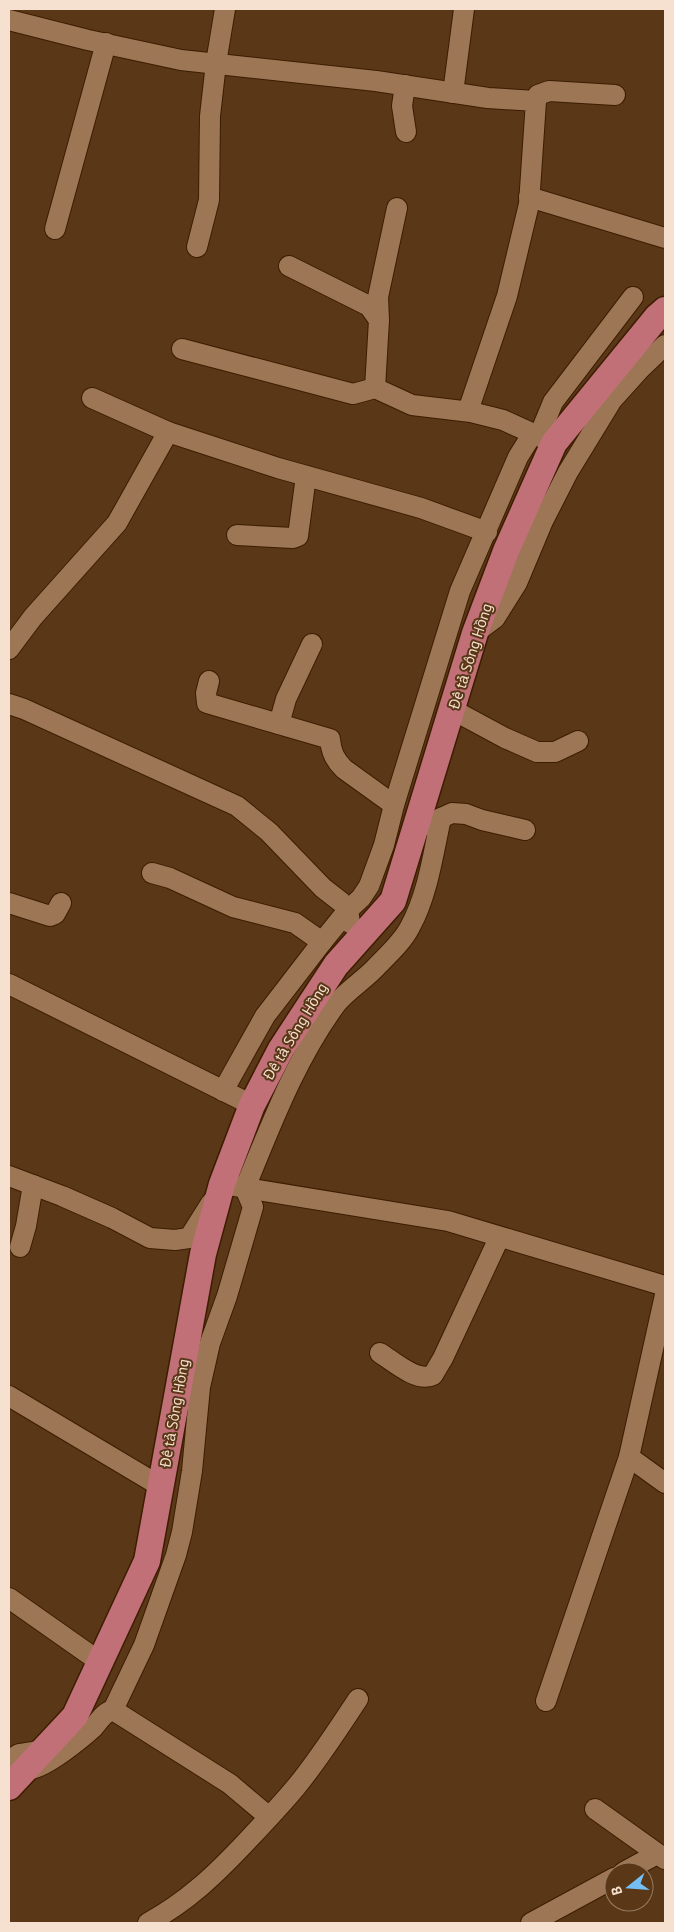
<svg xmlns="http://www.w3.org/2000/svg" width="674" height="1932" font-family="'PT Sans',sans-serif">
<style>
.lines{fill:none;stroke-linecap:round;stroke-linejoin:round}
.minor-casing{stroke:#3d1d00;stroke-width:22}
.major-casing{stroke:#3d1d00;stroke-width:29}
.minor{stroke:#9d7655;stroke-width:20}
.major{stroke:#c17078;stroke-width:26}
.labels{text-anchor:middle;dominant-baseline:central;stroke-width:4;stroke-linejoin:round;paint-order:stroke}
.street-label{font-size:15px;fill:#f6e0cf;stroke:#593717}
</style>
<rect width="100%" height="100%" fill="#593717"/>
<g class="lines">
<defs>
<g id="minor">
<polyline points="9,20 88,40 181,60 376,81 488,98 536,101 529,204 507,296 468,411"/>
<polyline points="405,85 402,106 406,132"/>
<polyline points="453,93 464,9"/>
<polyline points="536,101 538,95 549,91 615,95"/>
<polyline points="529,197 665,238"/>
<polyline points="55,229 106,43"/>
<polyline points="197,247 209,200 210,116 216,63 225,9"/>
<polyline points="289,266 369,306 379,320"/>
<polyline points="182,349 353,394 375,388 412,405 471,412 503,420 545,439"/>
<polyline points="375,388 379,320 378,297 397,208"/>
<polyline points="92,398 168,432"/>
<polyline points="539,436 553,402 633,297"/>
<polyline points="237,535 293,538 298,536 306,476"/>
<polyline points="475,633 495,618 517,583 543,521 568,472 612,400 640,369 665,345"/>
<polyline points="9,649 33,617 117,523 168,432 278,468 421,508 487,532"/>
<path d="M 209,681 L 206,693 L 207,703 L 330,739 C 331,752 335,760 344,769 L 394,805"/>
<polyline points="9,704 24,709 237,806 269,832 323,888 341,902 348,910 350,923"/>
<polyline points="453,710 505,738 537,752 555,752 578,741"/>
<polyline points="279,724 286,699 312,644"/>
<polyline points="433,827 441,818 452,813 466,814 482,820 525,830"/>
<polyline points="152,873 170,878 233,907 295,923 322,942"/>
<polyline points="9,903 50,916 55,914 61,903"/>
<polyline points="9,984 252,1105"/>
<polyline points="223,1091 265,1016 322,942 348,910 361,898 369,886 384,845 394,805 460,591 518,457 533,433"/>
<polyline points="9,1176 62,1196 112,1218 150,1238 175,1240 189,1238 211,1203"/>
<polyline points="234,1186 448,1221 665,1286"/>
<polyline points="20,1247 26,1226 33,1185"/>
<path d="M 380,1353 C 393,1361 417,1383 433,1375 L 443,1358 L 499,1238"/>
<polyline points="9,1396 160,1486"/>
<polyline points="629,1457 665,1483"/>
<polyline points="9,1598 100,1662"/>
<polyline points="546,1701 629,1457 665,1295"/>
<path d="M 113,1710 L 144,1645 L 176,1555 L 182,1532 L 192,1471 L 200,1387 L 210,1343 L 227,1296 L 253,1207 L 245,1188 C 271,1125 295,1060 336,1004 C 348,989 366,979 378,965 C 389,954 403,941 410,927 C 428,894 433,854 441,818"/>
<polyline points="9,1760 19,1754 44,1750"/>
<path d="M 31,1769 C 46,1767 81,1739 93,1728 C 99,1721 104,1712 113,1710 L 230,1784 L 269,1817"/>
<polyline points="595,1809 665,1859"/>
<polyline points="624,1872 657,1854"/>
<path d="M 148,1923 C 188,1901 216,1874 247,1841 C 264,1823 281,1805 296,1787 C 319,1759 338,1729 358,1699"/>
<polyline points="531,1923 614,1878"/>
</g>
<polyline id="major" points="9,1787 75,1716 147,1561 203,1254 222,1184 252,1105 281,1049 336,965 393,901 475,633 506,551 554,443 657,317 665,310"/>
</defs>
<!-- minor casing -->
<use href="#minor" class="minor-casing"/>
<!-- major casing -->
<use href="#major" class="major-casing"/>
<!-- minor -->
<use href="#minor" class="minor"/>
<!-- major -->
<use href="#major" class="major"/>
</g>
<g class="labels">
<!-- street labels -->
<g class="street-label">
<text transform="translate(470 656) rotate(-72)">Đê tả Sông Hồng</text>
<text transform="translate(295 1031) rotate(-59)">Đê tả Sông Hồng</text>
<text transform="translate(174 1413) rotate(-80)">Đê tả Sông Hồng</text>
</g>
</g>
<!-- border -->
<rect width="674" height="1932" fill="none" stroke="#f6e0cf" stroke-width="20"/>
<!-- north arrow -->
<g transform="translate(629 1887) rotate(253)"><circle r="24" fill="#593717" stroke="#987b61"/>
<path d="M0-4L9 19L0 12L-9 19Z" fill="#74c0f6"/>
<text y="-8" font-size="14" font-weight="bold" text-anchor="middle" fill="#f6e0cf">B</text>
</g>
</svg>
